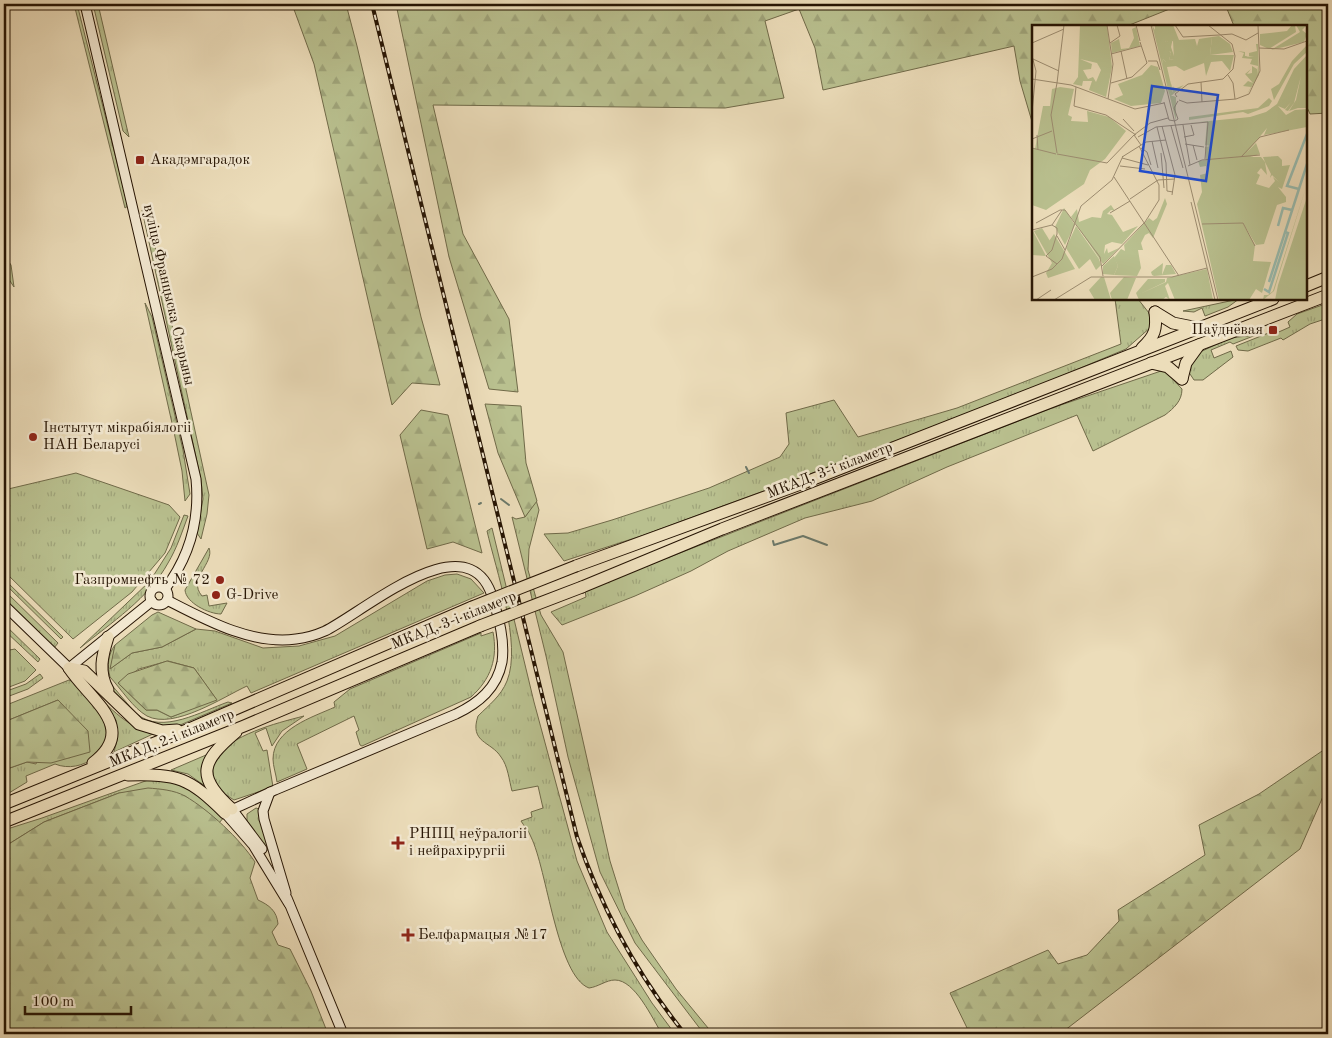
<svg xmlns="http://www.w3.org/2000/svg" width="1332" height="1038" font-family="'Old Standard TT',serif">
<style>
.grass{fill:url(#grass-tufts);stroke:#706a49;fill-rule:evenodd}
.forest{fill:url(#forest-firs);stroke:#706a49}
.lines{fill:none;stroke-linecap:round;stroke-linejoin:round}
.stream{stroke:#6b796b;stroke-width:2}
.secondary-casing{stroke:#261403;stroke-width:11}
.highway-casing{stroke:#261403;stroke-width:13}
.secondary{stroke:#f3e9d2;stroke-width:9}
.highway{stroke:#ecddba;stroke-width:11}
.rail-casing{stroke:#261403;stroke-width:4}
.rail{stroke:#f3e9d2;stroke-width:2;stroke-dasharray:5.5;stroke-linecap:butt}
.highway-bridge-casing{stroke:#261403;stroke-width:13;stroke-linecap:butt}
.highway-bridge{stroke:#ecddba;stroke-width:11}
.poi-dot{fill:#8f2418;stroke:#f3e9d2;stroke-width:2}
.labels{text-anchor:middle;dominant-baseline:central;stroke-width:5;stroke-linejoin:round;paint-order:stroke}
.poi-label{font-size:15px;fill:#261403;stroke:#f3e9d2;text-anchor:start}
.street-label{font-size:15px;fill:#261403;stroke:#f3e9d2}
.inset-river{fill:none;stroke:#99bcb0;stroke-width:2.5}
.inset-road{fill:none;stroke:#9d8d71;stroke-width:1}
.view{fill:#1d4ed8;fill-opacity:0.15;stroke:#1d4ed8;stroke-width:2.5}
.inset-edge{fill:none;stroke:#261403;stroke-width:2.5}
</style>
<defs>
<pattern id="grass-tufts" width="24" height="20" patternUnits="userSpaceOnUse" patternTransform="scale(1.25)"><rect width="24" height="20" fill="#b9c08f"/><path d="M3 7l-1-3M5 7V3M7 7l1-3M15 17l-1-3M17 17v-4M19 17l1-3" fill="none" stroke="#9fa47a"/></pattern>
<pattern id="forest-firs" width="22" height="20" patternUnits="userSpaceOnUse" patternTransform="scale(1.25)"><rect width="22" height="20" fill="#b9c08f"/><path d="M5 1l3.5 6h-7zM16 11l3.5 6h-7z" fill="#9fa47a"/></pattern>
</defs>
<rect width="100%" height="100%" fill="#ecddba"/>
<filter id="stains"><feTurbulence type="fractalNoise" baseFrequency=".004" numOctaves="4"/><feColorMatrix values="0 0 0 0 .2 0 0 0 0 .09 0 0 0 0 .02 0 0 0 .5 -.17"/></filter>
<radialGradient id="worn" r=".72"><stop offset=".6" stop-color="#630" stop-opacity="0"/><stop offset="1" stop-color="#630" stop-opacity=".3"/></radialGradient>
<!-- grass -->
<g class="grass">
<polygon points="74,4 77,4 128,206 125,208"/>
<polygon points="93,4 98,4 129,137 123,131"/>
<polygon points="142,210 147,210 209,495 207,514 201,539 197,533 203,499 201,480"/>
<polygon points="4,259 7,259 11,265 14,287 10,281 4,282"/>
<polygon points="1115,299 1138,299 1149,313 1151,327 1126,349 1042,384 818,471 644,535 564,561 544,534 568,533 612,520 709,488 780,457 789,444 786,413 834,400 858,437 957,408 1121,344"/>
<polygon points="1239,299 1228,307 1205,316 1202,308 1194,312 1183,311"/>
<polygon points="145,303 152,317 183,450 190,494 185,501 182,471 174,432"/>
<polygon points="1328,303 1328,318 1310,324 1283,340 1281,338 1248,351 1238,350 1236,346 1271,332 1272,335 1290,327 1288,322 1297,314"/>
<polygon points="1256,335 1233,344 1230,342 1211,350 1214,358 1231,351 1233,357 1203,380 1194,380 1188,371 1198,353 1230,338"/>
<path d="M 1161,371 L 1166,372 L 1182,389 C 1182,401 1174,408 1165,415 L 1093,451 L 1077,415 L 947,467 L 872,501 L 805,518 L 728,551 L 691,571 L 635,596 L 562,625 L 551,612 L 586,597 L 585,590 L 1049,409 Z"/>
<polygon points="76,473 169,505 180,517 165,553 132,592 73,639 4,571 4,490"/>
<polygon points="536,500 539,510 529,549 528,570 541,615 563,652 610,861 625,909 642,940 676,989 713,1034 705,1034 701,1030 635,943 600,872 568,757 546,656 512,517 516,519 525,517"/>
<path d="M 184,515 L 188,516 C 182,532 177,548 168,563 C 149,598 111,623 80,648 L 150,581 L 171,548 Z"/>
<path d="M 492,528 L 534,702 L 577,861 L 607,932 L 652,1003 L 675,1034 L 662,1034 C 652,1018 635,980 615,980 C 606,980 598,987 589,988 C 557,976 547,869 531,837 C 529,831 524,826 521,821 L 532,817 L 531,812 L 543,808 L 538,786 L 512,791 C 509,780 508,766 501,757 C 491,741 469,743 478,716 C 489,705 501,696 507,681 C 522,644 496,570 487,531 Z"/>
<path d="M 209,548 C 215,563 187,579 202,596 L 207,595 L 209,606 L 227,603 L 221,614 C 209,614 186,603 185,590 Z"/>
<path d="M 457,574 L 471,579 L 484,593 L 251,693 L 247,686 C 223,697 174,730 147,716 C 133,708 121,689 110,677 C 107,666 108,654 115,645 L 111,668 L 132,653 L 162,647 L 196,629 L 215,631 L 263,648 L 299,646 L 335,636 L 427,581 L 445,575 ZM 168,661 L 194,668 L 216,699 L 171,717 L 157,710 L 146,710 L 118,683 L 139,669 Z"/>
<polygon points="4,579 63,637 61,639 4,583"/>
<polygon points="4,590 58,643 54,648 4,598"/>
<polygon points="4,624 40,659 38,662 4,630"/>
<path d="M 493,632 C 498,658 491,679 471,697 L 362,746 L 360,745 L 356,732 L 359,730 L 354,716 L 297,744 L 307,769 L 277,782 C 276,774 273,766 273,759 C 273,729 313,717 335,707 L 334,702 L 350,689 L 481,633 L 481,636 Z"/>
<polygon points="15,649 36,670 25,681 4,689 4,651"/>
<polygon points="40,674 43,678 28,689 4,698 4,692 26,684"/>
<path d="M 69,680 L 74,682 C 81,690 104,711 107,720 C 116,750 82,775 55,764 L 26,776 L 27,782 L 4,796 L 4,770 L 27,762 L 36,764 L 58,700 L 4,722 L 4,706 Z"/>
<path d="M 109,682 C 118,692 127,704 137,714 C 162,735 202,711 228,702 L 232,703 L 173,728 L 141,723 L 110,689 Z"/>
<path d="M 86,684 C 107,704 124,726 153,734 L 114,752 L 117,740 L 116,720 L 85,685 Z"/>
<path d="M 304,716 L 282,731 L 272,746 L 266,728 L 255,733 L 263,751 L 267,750 L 273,787 L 234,800 L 214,787 L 212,759 C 234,734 273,724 304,716 Z"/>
<polygon points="206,755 202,776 205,786 188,774 171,770"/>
<polygon points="151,779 181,783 225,816 219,823 185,796 119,793 44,822 4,847 4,830 42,818"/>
<polygon points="256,808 259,809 269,852 247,821 247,814"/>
</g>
<!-- forest -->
<g class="forest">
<polygon points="292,4 346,4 357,46 421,317 440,385 412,383 392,405 314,64"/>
<polygon points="396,4 1182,4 1127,26 1033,26 1033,125 1020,81 1014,46 823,90 815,48 799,9 765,21 784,98 725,108 433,105 463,234 509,319 518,392 489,389 449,257"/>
<polygon points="1225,4 1328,4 1328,113 1310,114 1306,105 1306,26 1234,26"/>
<polygon points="485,404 521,406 526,463 537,501 525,517 498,453"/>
<polygon points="421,410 448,415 482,553 453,542 427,549 400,435"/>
<polygon points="158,612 196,629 162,647 132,653 110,669 115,645 152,615"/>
<polygon points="167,661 194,668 217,700 171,717 157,710 146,710 118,683 128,674"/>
<polygon points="58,700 88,731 90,752 51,763 27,762 4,770 4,722"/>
<polygon points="1328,747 1328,785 1300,849 1060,1034 970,1034 950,993 1048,950 1058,964 1087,955 1119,921 1118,910 1205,855 1199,825 1259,794"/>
<path d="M 148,788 C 160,789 174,790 185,796 C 209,810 240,839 255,862 L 250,878 L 258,900 C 269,905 277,911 278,924 L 272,932 L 278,945 L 290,949 L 311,991 L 328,1034 L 4,1034 L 4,847 L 44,822 L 119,793 Z"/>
</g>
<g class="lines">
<!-- stream -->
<g class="stream">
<polyline points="746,467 749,473"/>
<polyline points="501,499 509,505"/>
<polyline points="479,504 481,503"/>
<polyline points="773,541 774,545 803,536 827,545"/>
</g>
<defs>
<g id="secondary">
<path d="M 85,4 L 196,479 C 200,520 190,556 165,589"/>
<circle cx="159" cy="596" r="9"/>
<path d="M 167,600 C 206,620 251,645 296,639 C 305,638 316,635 325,631 C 364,612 470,518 493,599 C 499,619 505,641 502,662 C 497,688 479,703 456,714 L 275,790 L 225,813 L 253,845 L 289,904"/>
<polyline points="4,605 69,668 152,601"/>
<polyline points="270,792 263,811 264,819 286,893"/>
<polyline points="232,809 262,849"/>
<polyline points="287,898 343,1034"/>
</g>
<g id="highway">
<polyline points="1306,286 1328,277"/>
<polyline points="1155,312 1173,323 1198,328"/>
<path d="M 1142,348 C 1155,336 1157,329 1155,312"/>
<polyline points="1151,363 1168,367 1182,379"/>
<polyline points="1182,379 1186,363 1199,345"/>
<polyline points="576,566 806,482 1273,299"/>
<polyline points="582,587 722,529 1328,295"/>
<path d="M 108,637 C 102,656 98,672 108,690"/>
<polyline points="69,668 84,671 139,724 162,731 177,730"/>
<path d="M 69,668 C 90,700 139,728 93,763"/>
<path d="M 128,775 C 179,774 188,777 225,813"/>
<polyline points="4,804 189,729 472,607"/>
<path d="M 232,809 C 195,776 201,762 236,732"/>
<polyline points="4,822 244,726 480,626"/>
</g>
</defs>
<!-- secondary casing -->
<use href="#secondary" class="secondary-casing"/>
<!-- highway casing -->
<use href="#highway" class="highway-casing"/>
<!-- secondary -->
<use href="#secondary" class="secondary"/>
<!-- highway -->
<use href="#highway" class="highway"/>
<defs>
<path id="rail" d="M 372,4 L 577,837 C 602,909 637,975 685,1034"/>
</defs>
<!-- rail casing -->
<use href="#rail" class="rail-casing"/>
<!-- rail -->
<use href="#rail" class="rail"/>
<defs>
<g id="highway-bridge">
<polyline points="472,607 576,566"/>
<polyline points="480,626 582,587"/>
</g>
</defs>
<!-- highway-bridge casing -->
<use href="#highway-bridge" class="highway-bridge-casing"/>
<!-- highway-bridge -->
<use href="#highway-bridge" class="highway-bridge"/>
</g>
<!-- markers -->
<g class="poi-dot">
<rect x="135" y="155" width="10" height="10" rx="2.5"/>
<rect x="1268" y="325" width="10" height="10" rx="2.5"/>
<circle cx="33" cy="437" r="5"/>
<circle cx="220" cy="580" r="5"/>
<circle cx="216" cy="595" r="5"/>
<path d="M395.5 835.5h5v5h5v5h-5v5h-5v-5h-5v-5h5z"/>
<path d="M405.5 927.5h5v5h5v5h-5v5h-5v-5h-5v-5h5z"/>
</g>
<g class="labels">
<!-- poi labels -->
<g class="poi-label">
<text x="150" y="160">Акадэмгарадок</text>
<text x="1263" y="330" text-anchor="end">Паўднёвая</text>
<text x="43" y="428">Інстытут мікрабіялогіі<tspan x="43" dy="17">НАН Беларусі</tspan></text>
<text x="210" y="580" text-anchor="end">Газпромнефть № 72</text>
<text x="226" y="595">G-Drive</text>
<text x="409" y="834">РНПЦ неўралогіі<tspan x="409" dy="17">і нейрахірургіі</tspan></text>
<text x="418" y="935">Белфармацыя №17</text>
</g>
<!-- street labels -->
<g class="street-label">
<text transform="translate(168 295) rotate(77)">вуліца Францыска Скарыны</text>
<text transform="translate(830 471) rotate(-21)">МКАД, 3-і кіламетр</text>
<text transform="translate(454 621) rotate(-22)">МКАД, 3-і кіламетр</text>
<text transform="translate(172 739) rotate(-22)">МКАД, 2-і кіламетр</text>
</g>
</g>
<!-- overview -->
<g transform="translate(1032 25)">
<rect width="275" height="275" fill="#ecddba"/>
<path d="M 120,0 L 123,5 L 123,0 L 128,1 L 129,14 L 134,15 L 133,18 L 136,16 L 132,0 L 136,11 L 136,5 L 141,13 L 139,22 L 143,34 L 137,35 L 139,27 L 134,25 L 134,37 L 131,34 L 130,39 L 137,69 L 141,67 L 138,56 L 141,64 L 141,61 L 142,64 L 152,60 L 139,71 L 141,71 L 144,72 L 144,96 ZM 104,2 L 108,21 L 80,28 L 79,18 L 87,14 L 89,24 L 97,23 L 102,13 L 100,4 ZM 224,19 L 226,19 L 227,50 L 214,71 L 219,62 L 211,61 L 216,56 L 221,58 L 213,49 L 219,44 L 215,49 L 220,48 L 220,41 L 225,44 L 225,50 L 226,41 L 218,39 L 220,34 L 210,33 L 212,28 L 206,26 L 213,27 L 213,31 L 216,31 L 214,32 L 222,31 L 217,31 L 217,28 L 225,26 ZM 275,159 L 242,266 L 231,275 L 232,270 L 236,270 L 241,266 ZM 82,231 L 86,241 L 82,250 L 71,249 L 71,241 Z" fill="#b9c08f"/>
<path d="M 48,0 L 75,0 L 80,42 L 74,72 L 57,65 L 60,56 L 51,56 L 50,61 L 41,59 L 46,52 ZM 48,34 L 65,38 L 69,45 L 64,57 L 61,52 L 56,54 L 51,45 L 59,44 L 60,39 ZM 260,0 L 263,0 L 264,7 L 237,24 L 228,20 L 228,9 L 255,6 ZM 264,0 L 275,0 L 270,5 L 275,9 L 272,17 L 239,25 L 268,7 ZM 140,3 L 146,15 L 163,14 L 165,21 L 167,14 L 180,12 L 178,30 L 202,30 L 198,46 L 190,36 L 179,37 L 174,51 L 172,38 L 152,46 L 144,41 L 135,42 L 141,68 L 137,69 L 130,39 L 131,34 L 134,37 L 132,27 L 135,23 L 139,28 L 137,35 L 142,34 L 141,16 L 136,16 L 134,19 L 137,21 L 132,19 ZM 275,20 L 275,27 L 262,39 L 242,75 L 239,64 L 247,59 L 260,36 ZM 275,30 L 275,83 L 266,83 L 257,86 L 264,75 L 269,51 L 262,78 L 256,86 L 253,85 L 259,77 L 253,84 L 246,81 L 254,90 L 263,85 L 275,84 L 275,102 L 232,110 L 235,103 L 215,127 L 224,118 L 228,129 L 218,132 L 229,132 L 233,137 L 231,132 L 246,131 L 250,135 L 250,141 L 258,140 L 250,164 L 246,162 L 254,172 L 254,177 L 245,180 L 232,219 L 224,220 L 209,195 L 223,220 L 221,236 L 239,237 L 230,268 L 224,264 L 217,275 L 187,275 L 165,179 L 170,167 L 168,150 L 176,148 L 174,141 L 168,142 L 166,136 L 174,135 L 173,122 L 178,121 L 173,120 L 175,97 L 157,98 L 218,92 L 234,87 L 245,79 L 262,44 ZM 233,137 L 239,149 L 238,153 L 240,150 L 247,157 L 241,152 L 243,156 L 237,163 L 224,159 L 228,150 L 225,148 L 229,143 L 235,150 ZM 119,40 L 126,42 L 133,66 L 129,78 L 99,81 L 82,74 L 91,70 L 86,59 L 110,50 ZM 28,62 L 42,64 L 36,90 L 40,92 L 39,96 L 56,97 L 55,86 L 77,92 L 94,106 L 73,134 L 58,145 L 52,159 L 14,185 L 0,180 L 0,124 L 3,124 L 11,81 L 18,81 L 20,64 ZM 237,73 L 240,76 L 237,81 L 216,89 L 211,87 L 157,95 L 157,92 L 226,83 ZM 275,172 L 275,275 L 243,275 L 246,260 ZM 133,173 L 135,179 L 121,213 L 117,208 L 113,210 L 109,218 L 111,225 L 106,225 L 109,243 L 105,251 L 82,250 L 86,241 L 82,233 L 89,224 L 93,226 L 92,220 L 117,193 L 121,196 L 125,193 ZM 79,180 L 83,186 L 79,185 L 75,189 L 80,190 L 91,207 L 106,201 L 90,219 L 80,217 L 73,220 L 72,229 L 75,223 L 76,228 L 87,223 L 71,239 L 39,192 L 45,184 L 47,197 L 60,192 L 69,193 L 71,186 ZM 32,183 L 43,200 L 33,220 L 23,202 ZM 44,201 L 67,234 L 69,240 L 64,245 L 58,234 L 47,244 L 34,223 ZM 0,206 L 1,206 L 14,231 L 0,230 ZM 2,206 L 17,216 L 22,209 L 43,244 L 16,253 L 14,248 L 20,238 ZM 131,238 L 130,250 L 134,240 L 139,240 L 144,249 L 122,251 L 120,250 L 119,247 ZM 175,244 L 181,275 L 143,275 L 136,258 L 133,261 L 138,275 L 134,272 L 130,275 L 107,275 L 104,268 L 116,254 L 133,254 L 133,257 L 108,269 L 134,257 L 135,253 ZM 69,252 L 72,252 L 79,275 L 63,275 L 57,265 ZM 92,252 L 104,253 L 95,275 L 80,275 L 78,268 Z" fill="#b9c08f" fill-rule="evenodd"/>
<path d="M 124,0 L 141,0 L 147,15 L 129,16 ZM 187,11 L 198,19 L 201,27 L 178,30 L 180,12 ZM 11,127 L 52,135 L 47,161 L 28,174 L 4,159 Z" fill="#b9c08f"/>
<path d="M 10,203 L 18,216 L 14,223 L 2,206 Z" fill="#b9c08f"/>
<path class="inset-river" d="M 267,164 L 255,161 L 275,109M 246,201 L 251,183 L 260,185M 237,257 L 275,139M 232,264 L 237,267 L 256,208 L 253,207"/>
<path class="inset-road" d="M 75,0 L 81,39 L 76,74M 104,0 L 108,16M 119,0 L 186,275M 143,0 L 151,12 L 187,10M 187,10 L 200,9 L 214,15 L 226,8M 0,18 L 32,4M 78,18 L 88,11 L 85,0M 227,23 L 252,24 L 275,16M 89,26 L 95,54M 79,29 L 109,21M 0,31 L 4,46 L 0,87M 1,34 L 27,46M 116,36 L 125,36 L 128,45M 196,50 L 201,58 L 203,74M 0,54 L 39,60 L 103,84 L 132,78M 169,57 L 170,77M 25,58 L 32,0M 79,58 L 100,52 L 115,38 L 108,17M 44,62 L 42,81 L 74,90 L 104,110M 145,72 L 143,69 L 156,59 L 191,54 L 201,44 L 203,31 L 200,19 L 176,0M 147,75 L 155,78 L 204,74 L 217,69 L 228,46 L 226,0M 132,77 L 137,95 L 143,96 L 146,94 L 142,83 L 146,76M 91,94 L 102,106M 151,100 L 158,140M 130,101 L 143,150 L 140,170M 139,101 L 151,143M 125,102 L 134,138 L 135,166 L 141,167M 5,110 L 6,125M 102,110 L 118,98 L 136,93M 106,112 L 124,102 L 176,97 L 173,134M 152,112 L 162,110 L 159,100M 0,114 L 20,106M 120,116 L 126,143M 153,119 L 172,122M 161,120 L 165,135M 0,123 L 24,129M 109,123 L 115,127 L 119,140M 25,128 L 19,90 L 25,58M 129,128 L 132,163M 25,129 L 75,138 L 102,110 L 109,120M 90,132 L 114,117 L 134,115M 209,132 L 228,112 L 257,105M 90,133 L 116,140M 88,141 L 113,144M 156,141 L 170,135 L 228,130M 82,152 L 147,251M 98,174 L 126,155 L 143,154M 159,177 L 183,275M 78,188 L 98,176M 4,198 L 28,185 L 33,185 L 68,232 L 71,251M 170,199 L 211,198 L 223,221M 20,200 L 25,203 L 25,209 L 20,225 L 14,231 L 25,239M 0,205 L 20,200 L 30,185M 25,211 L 33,225M 70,241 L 113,197 L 127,175 L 127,160 L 107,121M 0,252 L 20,244 L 30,234 L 49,181 L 80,155 L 91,131M 4,275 L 19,265M 22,275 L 59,252 L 140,252 L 175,243"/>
<path class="view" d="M 120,61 L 186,70 L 174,156 L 108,146 Z"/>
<rect width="275" height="275" class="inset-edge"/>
</g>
<!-- margin -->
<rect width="1332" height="1038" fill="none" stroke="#ecddba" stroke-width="20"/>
<rect x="5" y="5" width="1322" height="1028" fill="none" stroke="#261403" stroke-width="2.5"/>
<rect x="10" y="10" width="1312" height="1018" fill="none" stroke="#261403"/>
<!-- scale -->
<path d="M25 1006v8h106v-8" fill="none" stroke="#261403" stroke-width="2.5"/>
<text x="32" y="1006" font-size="15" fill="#261403" stroke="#f3e9d2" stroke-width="4" paint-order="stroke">100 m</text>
<rect width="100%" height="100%" filter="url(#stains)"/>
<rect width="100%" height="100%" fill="url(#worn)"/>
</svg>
